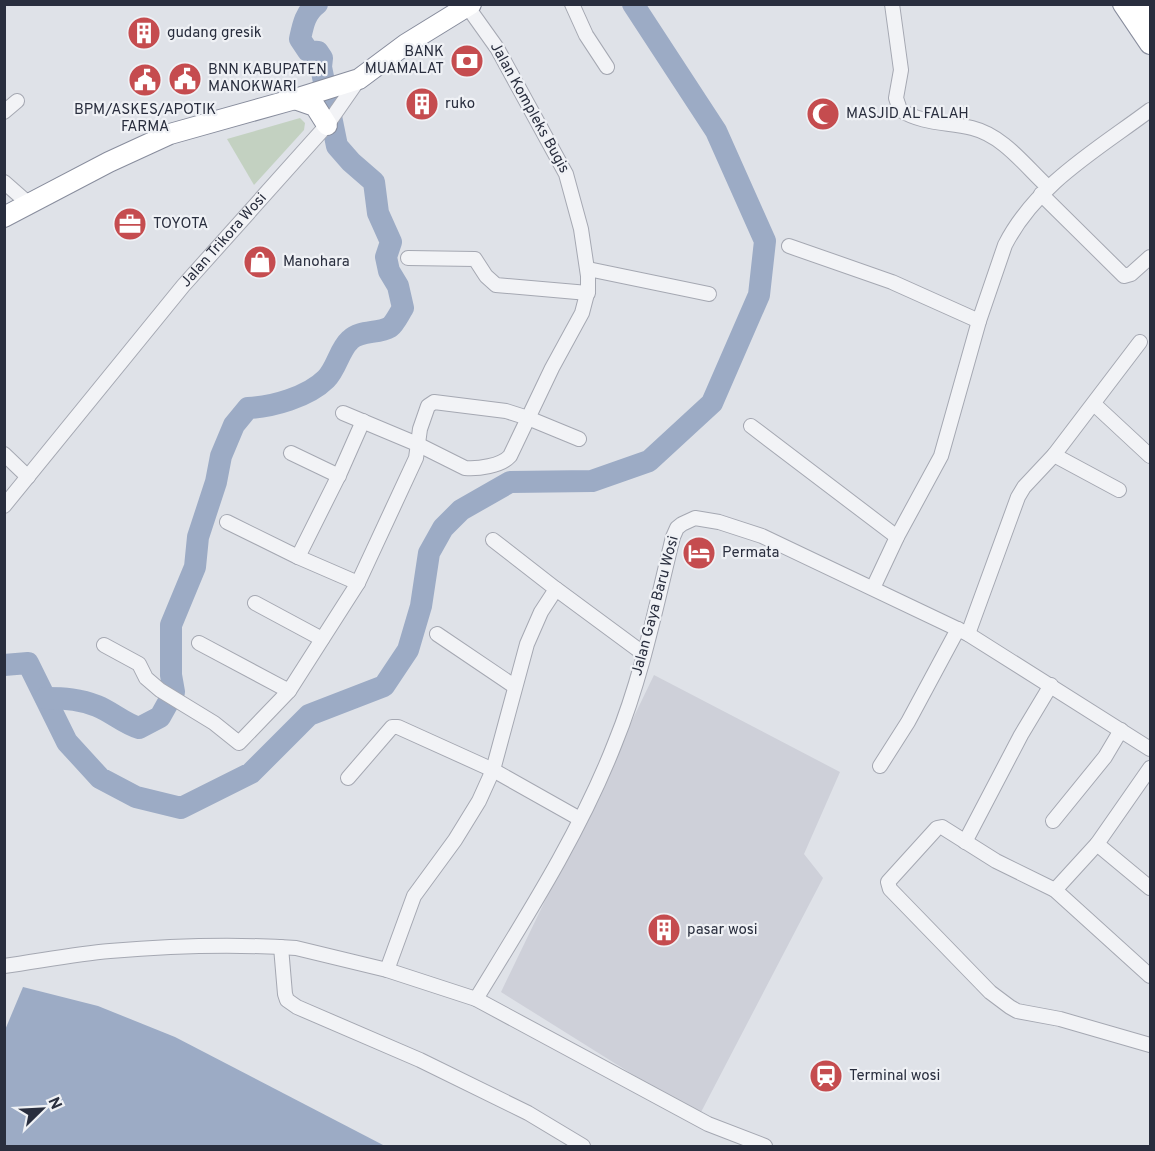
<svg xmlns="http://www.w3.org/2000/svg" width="1155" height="1151" font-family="Overpass,sans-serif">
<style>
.built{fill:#ced0d9}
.green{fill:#c3d1c1}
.water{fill:#9cabc5}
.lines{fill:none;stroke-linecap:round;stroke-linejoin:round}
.river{stroke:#9cabc5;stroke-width:22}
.minor-casing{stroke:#a5a8b2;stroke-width:16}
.highway-casing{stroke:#888d9d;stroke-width:22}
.minor{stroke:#f2f3f6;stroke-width:14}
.highway{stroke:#fff;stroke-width:20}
.labels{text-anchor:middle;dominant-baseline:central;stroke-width:4.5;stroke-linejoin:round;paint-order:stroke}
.poi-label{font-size:15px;fill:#292e3e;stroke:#eff1f5;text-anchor:start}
.street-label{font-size:15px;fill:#292e3e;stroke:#eff1f5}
</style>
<rect width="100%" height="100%" fill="#dfe2e8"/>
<!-- built -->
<polygon class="built" points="654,675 840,772 804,854 823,878 699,1116 501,992"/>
<!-- green -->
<polygon class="green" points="300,118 305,123 304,130 254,185 227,139"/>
<!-- water -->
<polygon class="water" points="23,987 98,1006 175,1037 385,1146 5,1146 5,1030"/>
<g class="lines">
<!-- river -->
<g class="river">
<polyline points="4,665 28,663 67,742 100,778 136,797 181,808 251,773 309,715 384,686 408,650 421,606 429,553 443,528 461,510 510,482 592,481 649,461 712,403 759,295 765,241 716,131 633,4"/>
<path d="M 46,698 C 64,698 80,699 97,706 C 112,712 123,723 139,728 L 160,717 L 174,692 L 171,675 L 171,625 L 195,567 L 198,537 L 216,482 L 221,456 L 234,425 L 248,408 C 272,407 308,397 326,379 C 337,368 339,350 350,340 C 360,330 378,334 390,327 C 395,323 399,314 403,308 L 398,286 L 389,271 L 386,257 L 391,242 L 378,213 L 374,182 L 351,162 L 337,146 L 321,67 L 322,58 L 318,52 L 308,51 L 300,39 C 303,25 305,13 317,4"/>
</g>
<defs>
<g id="minor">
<polyline points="572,4 586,35 607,67"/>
<path d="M 892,4 L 901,70 L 896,98 L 900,110 C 923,124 947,122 972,128 C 1004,136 1025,166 1048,187"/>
<polyline points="4,112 17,101"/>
<polyline points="4,182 29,204"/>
<polyline points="1041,194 1124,276 1131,274 1150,257"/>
<polyline points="789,246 892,282 979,321"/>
<polyline points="408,258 475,259 486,276 496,285 588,293"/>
<polyline points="588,269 709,294"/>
<polyline points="1094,404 1150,456"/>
<path d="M 343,413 L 417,444 L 465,468 C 478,469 501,466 510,456 L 552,368 L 582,313 L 588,290 L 588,276 L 581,229 L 566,174 L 497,48 L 467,6"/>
<polyline points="751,426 897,537"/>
<polyline points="291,453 339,476"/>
<polyline points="4,454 28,477"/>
<polyline points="1054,455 1119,490"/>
<path id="s1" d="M 4,506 L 183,286 L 327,125 L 359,79"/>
<polyline points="227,522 298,557 358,583"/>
<polyline points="298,557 340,473 363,421"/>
<path d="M 873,588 L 897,537 L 941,456 L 979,321 L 1005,245 C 1036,184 1098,149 1150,110"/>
<polyline points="556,589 644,654"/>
<polyline points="255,603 322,639"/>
<polyline points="437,634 514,686"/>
<polyline points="968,634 1018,497 1024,487 1054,455 1140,342"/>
<polyline points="199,643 289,691 358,583 416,458 420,429 428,406 434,402 506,411 528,418 579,439"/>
<polyline points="104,645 139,664 146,678 160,690 214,723 239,743 289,691"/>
<polyline points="880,766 908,722 958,629"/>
<polyline points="348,778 392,727 398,727 493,770 580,819"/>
<polyline points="1053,821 1105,757 1121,730"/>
<polyline points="965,842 1021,735 1051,685"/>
<polyline points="1097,844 1150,888"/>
<polyline points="1055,890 1097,844 1150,768"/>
<polyline points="281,947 285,994 287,1000 297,1007 420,1060 528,1113 583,1146"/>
<path d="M 4,966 C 40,961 75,954 110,951 C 169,946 237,944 296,948 L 387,970 L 476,999 L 708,1124 L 765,1146"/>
<polyline points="387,970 414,896 455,840 479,801 493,770 527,644 541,612 556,589 493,540"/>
<polyline points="1150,976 1055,890 996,861 942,827 937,828 888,882 890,889 990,992 1010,1007 1017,1011 1060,1019 1150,1045"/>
<path d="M 476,999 C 526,917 580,833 615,743 C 642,677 656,606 673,537 L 677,528 L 682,524 L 695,518 L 719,522 L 762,536 L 968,634 L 1150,749"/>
</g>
<g id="highway">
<polyline points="1123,4 1150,44"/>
<polyline points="1141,4 1150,18"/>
<polyline points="295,99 315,106 327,125"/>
<polyline points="4,217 109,162 170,134 295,99 359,79 406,44 471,4"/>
</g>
</defs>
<!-- minor casing -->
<use href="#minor" class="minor-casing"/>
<!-- highway casing -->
<use href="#highway" class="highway-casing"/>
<!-- minor -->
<use href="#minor" class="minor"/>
<!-- highway -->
<use href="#highway" class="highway"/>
</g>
<!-- icons -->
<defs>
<symbol id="building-disc" viewBox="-11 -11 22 22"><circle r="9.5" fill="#c54c4f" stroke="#eff1f5"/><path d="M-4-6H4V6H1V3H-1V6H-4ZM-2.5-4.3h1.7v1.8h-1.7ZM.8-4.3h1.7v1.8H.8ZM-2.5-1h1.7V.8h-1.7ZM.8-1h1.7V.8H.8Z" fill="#fff"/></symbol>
<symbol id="bank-disc" viewBox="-11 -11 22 22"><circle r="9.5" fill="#c54c4f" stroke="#eff1f5"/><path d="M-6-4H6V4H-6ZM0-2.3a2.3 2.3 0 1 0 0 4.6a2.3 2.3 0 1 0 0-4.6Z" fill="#fff"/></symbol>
<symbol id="civic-disc" viewBox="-11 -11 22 22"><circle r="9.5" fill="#c54c4f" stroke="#eff1f5"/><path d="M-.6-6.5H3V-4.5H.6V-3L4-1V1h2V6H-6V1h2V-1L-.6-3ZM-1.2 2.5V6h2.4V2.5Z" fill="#fff"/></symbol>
<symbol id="mosque-disc" viewBox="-11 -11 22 22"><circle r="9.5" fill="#c54c4f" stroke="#eff1f5"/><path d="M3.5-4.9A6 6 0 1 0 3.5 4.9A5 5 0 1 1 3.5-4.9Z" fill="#fff"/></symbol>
<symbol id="office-disc" viewBox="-11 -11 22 22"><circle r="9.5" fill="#c54c4f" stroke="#eff1f5"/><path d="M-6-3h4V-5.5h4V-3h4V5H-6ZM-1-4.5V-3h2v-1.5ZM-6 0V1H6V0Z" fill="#fff"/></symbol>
<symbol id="shop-disc" viewBox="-11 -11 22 22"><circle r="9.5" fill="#c54c4f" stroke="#eff1f5"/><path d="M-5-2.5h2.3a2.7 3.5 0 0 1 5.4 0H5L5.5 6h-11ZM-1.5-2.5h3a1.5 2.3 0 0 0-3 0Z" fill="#fff"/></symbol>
<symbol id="hotel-disc" viewBox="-11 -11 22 22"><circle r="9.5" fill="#c54c4f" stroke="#eff1f5"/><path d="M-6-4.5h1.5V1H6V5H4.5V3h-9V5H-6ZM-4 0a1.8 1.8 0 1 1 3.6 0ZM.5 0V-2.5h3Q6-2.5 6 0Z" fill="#fff"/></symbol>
<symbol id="station-disc" viewBox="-11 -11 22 22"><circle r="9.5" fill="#c54c4f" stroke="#eff1f5"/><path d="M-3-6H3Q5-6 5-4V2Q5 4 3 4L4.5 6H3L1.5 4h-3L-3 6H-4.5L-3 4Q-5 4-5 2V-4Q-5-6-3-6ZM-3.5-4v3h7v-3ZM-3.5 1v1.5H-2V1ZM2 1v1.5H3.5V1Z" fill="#fff"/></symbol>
</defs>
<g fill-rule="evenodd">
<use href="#building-disc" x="125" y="14" width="38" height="38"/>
<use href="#bank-disc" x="448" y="42" width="38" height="38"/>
<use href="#civic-disc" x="166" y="60" width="38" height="38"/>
<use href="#civic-disc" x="126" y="61" width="38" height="38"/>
<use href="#building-disc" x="403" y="85" width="38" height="38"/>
<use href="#mosque-disc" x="804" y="95" width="38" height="38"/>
<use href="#office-disc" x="111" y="205" width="38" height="38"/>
<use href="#shop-disc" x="241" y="243" width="38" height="38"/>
<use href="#hotel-disc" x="680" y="534" width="38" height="38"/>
<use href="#building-disc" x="645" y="911" width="38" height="38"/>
<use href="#station-disc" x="807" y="1057" width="38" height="38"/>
</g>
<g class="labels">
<!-- poi labels -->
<g class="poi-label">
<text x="167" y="33">gudang gresik</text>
<text x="444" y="52" text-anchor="end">BANK<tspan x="444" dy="17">MUAMALAT</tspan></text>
<text x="208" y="70">BNN KABUPATEN<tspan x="208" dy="17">MANOKWARI</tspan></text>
<text x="445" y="104">ruko</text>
<text x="145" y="110" text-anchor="middle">BPM/ASKES/APOTIK<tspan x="145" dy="17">FARMA</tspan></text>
<text x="846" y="114">MASJID AL FALAH</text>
<text x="153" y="224">TOYOTA</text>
<text x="283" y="262">Manohara</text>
<text x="722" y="553">Permata</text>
<text x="687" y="930">pasar wosi</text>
<text x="849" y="1076">Terminal wosi</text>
</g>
<!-- street labels -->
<g class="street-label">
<text transform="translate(529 108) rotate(61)">Jalan Kompleks Bugis</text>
<text stroke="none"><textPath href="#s1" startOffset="345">Jalan Trikora Wosi</textPath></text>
<text transform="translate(656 606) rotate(-75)">Jalan Gaya Baru Wosi</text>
</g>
</g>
<!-- border -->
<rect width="1155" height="1151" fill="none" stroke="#292e3e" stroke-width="12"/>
<!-- north arrow -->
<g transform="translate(42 1109) rotate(66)" stroke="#eff1f5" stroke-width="4.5" paint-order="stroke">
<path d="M0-4.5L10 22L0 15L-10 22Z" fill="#292e3e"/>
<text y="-9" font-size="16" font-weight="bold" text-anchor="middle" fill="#292e3e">N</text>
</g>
</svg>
